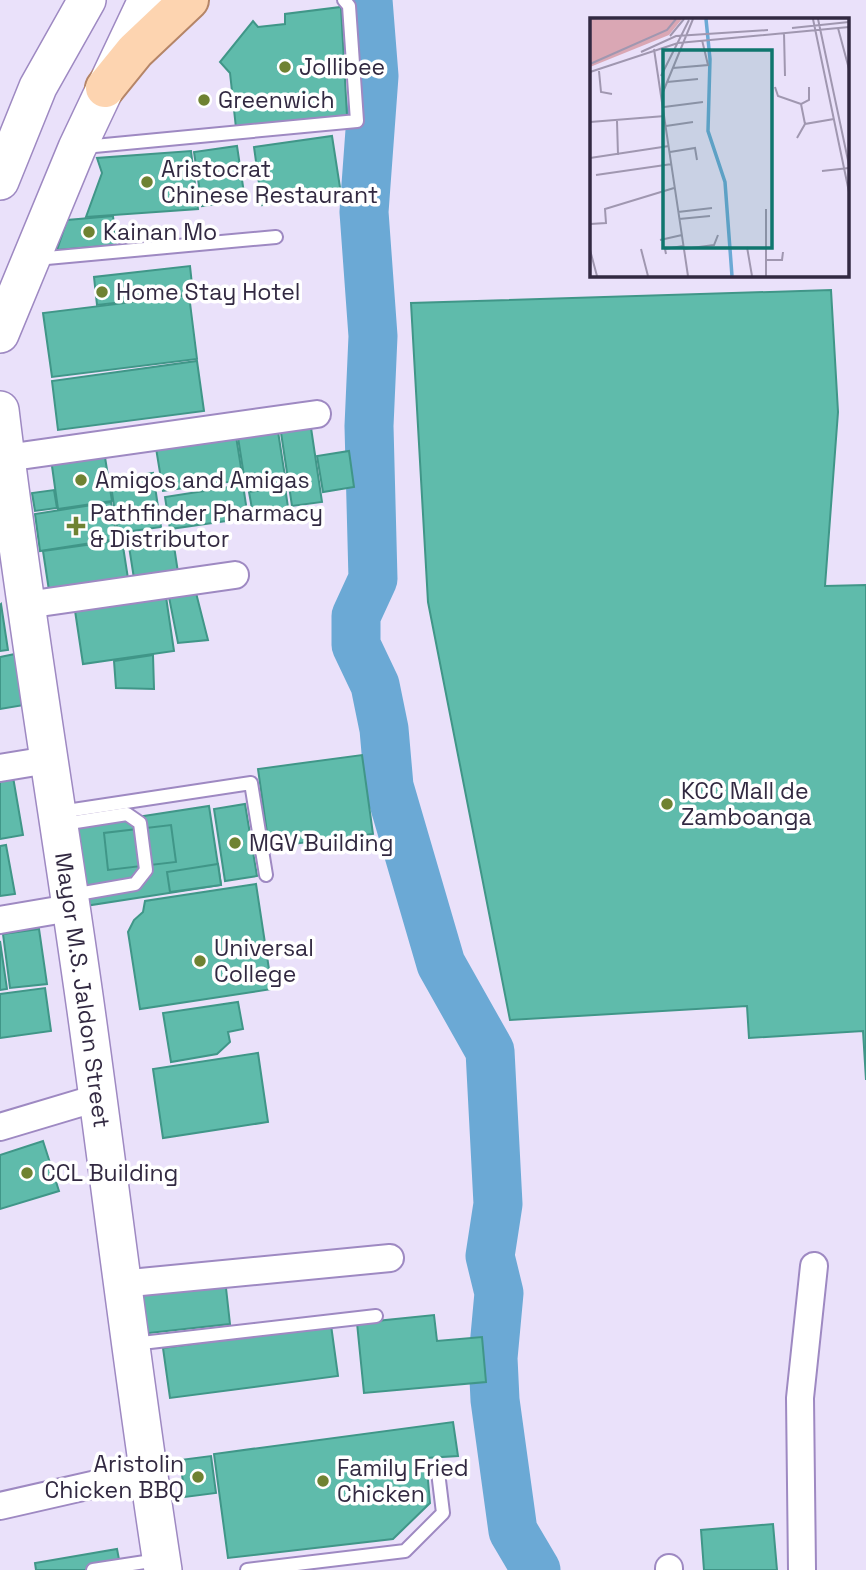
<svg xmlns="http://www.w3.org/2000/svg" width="866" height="1570" font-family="'Space Grotesk',sans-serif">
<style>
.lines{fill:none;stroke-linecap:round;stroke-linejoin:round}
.river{stroke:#6ba9d5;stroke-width:49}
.building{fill:#5fbbab;stroke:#409688;stroke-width:2}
.service-casing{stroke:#9e89c2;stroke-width:16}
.minor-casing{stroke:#9e89c2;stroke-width:30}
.secondary-casing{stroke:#9e89c2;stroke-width:40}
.primary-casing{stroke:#b58567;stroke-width:42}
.service{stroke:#fff;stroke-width:12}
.minor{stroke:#fff;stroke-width:26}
.secondary{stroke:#fff;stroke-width:37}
.primary{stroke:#fdd4b0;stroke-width:38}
.poi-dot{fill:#6f8232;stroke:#fff;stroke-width:2.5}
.labels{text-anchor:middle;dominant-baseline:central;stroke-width:7;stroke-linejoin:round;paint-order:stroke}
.poi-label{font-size:23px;fill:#322941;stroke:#fff;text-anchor:start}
.street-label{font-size:23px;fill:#322941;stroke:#fff}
.inset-river{fill:none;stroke:#6ba9d5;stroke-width:3.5}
.inset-road{fill:none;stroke:#a097b0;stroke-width:2}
.view{fill:#0f766e;fill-opacity:0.15;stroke:#0f766e;stroke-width:3.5}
.inset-edge{fill:none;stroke:#322941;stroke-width:3.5}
</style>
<rect width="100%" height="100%" fill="#eae1fa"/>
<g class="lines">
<!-- river -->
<polyline class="river" points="368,0 374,76 364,212 373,336 369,426 373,579 356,616 356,645 375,685 384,729 389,786 441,964 490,1051 498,1204 490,1256 499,1293 493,1358 495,1400 513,1531 536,1570"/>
</g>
<!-- building -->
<g class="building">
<polygon points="341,7 347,116 236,128 230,73 220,62 253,21 258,27 285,24 285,14"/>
<polygon points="332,136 341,194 262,205 254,147"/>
<polygon points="237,146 245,200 202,206 194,152"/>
<polygon points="191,151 198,209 86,217 102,173 97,158"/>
<polygon points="113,216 116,245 57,250 67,220"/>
<polygon points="190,266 193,294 97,305 94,277"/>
<polygon points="831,290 838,412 825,586 866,585 866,1080 863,1031 749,1038 747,1006 510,1020 428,602 411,303"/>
<polygon points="189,295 197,359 52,377 43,313"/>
<polygon points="197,361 204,411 58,430 52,381"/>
<polygon points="310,421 322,502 292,506 280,426"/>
<polygon points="277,425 286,483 246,489 237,431"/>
<polygon points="235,430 243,480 163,491 155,442"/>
<polygon points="104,451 112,501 58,509 51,459"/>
<polygon points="349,451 354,487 323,492 317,456"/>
<polygon points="153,473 161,527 118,533 110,479"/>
<polygon points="243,485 248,518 170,529 165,497"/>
<polygon points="285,487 289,514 254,520 249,492"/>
<polygon points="54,490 57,508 35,511 32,493"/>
<polygon points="111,502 117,539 40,551 35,514"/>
<polygon points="172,533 179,579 135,585 128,540"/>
<polygon points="122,540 129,585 50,597 43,551"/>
<polygon points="194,585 208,640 178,643 167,587"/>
<polygon points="165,590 174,651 83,664 74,604"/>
<polygon points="1,604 8,650 0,651 0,605"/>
<polygon points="15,654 24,705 0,709 0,657"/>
<polygon points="153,655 154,689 116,688 114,661"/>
<polygon points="362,755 373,834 269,847 258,769"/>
<polygon points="13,777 23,835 0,839 0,779"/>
<polygon points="245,804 257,876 225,881 214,809"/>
<polygon points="209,806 221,885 85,906 72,827"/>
<polygon points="171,825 176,862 108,870 104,833"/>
<polygon points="6,845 15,894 0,896 0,846"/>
<polygon points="218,864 221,885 170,892 167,872"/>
<polygon points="256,884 272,989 140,1009 128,932 134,920 143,912 145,901"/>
<polygon points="39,929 47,984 10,988 3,934"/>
<polygon points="0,941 7,989 0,990"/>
<polygon points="45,988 51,1031 0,1038 0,994"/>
<polygon points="238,1002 243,1029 228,1032 230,1042 217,1054 171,1062 163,1013"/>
<polygon points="258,1053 268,1122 163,1138 153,1069"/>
<polygon points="43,1141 59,1191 0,1209 0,1155"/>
<polygon points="225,1279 230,1324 140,1334 136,1288"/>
<polygon points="434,1315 437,1341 482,1337 486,1382 364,1393 357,1323"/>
<polygon points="331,1325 338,1376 170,1398 163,1348"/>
<polygon points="453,1422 458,1456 426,1458 430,1503 393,1539 228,1558 214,1454"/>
<polygon points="211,1456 216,1493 185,1497 180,1460"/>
<polygon points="773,1524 777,1570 704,1570 701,1530"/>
<polygon points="117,1549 121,1570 36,1570 35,1563"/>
</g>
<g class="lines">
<defs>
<g id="service">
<polyline points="84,147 357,121 349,6 344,0"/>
<polyline points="36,259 276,237"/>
<polyline points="60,812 251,783 266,875"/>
<polyline points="63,824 127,814 140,823 146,870 135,884 72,895"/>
<polyline points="133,1344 376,1316"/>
<polyline points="93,1570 158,1560"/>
<polyline points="247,1570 405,1551 443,1513 438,1472"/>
</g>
<g id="minor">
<polyline points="6,458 317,414"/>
<polyline points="26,605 235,575"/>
<polyline points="0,768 48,760"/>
<polyline points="0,920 70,908"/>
<polyline points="0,1127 97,1098"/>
<polyline points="120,1284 390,1258"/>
<polyline points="0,1506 149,1472"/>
<polyline points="669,1568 669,1570"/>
<polyline points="802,1570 800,1398 814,1266"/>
</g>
<g id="secondary">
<polyline points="0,181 38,87 87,0"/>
<polyline points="0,334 77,148 147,0"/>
<path id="s1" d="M 0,410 C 24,610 58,810 86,1010 C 112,1197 134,1384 163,1570"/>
</g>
<polyline id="primary" points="105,88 135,51 189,0"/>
</defs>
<!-- service casing -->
<use href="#service" class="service-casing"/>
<!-- minor casing -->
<use href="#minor" class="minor-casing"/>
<!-- secondary casing -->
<use href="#secondary" class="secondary-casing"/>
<!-- primary casing -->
<use href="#primary" class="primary-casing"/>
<!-- service -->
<use href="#service" class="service"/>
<!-- minor -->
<use href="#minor" class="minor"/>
<!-- secondary -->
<use href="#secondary" class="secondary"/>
<!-- primary -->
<use href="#primary" class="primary"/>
</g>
<!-- markers -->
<g class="poi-dot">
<circle cx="285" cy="67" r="7"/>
<circle cx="204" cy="100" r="7"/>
<circle cx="147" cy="182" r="7"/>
<circle cx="89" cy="232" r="7"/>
<circle cx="102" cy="292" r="7"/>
<circle cx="81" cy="480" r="7"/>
<path d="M72.5 515.5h7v7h7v7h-7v7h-7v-7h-7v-7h7z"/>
<circle cx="667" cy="804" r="7"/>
<circle cx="235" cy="843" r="7"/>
<circle cx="200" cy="961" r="7"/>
<circle cx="27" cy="1173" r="7"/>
<circle cx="198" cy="1477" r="7"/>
<circle cx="323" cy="1481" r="7"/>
</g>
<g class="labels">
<!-- poi labels -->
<g class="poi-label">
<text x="299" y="67">Jollibee</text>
<text x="218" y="100">Greenwich</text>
<text x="161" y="169">Aristocrat<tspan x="161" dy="26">Chinese Restaurant</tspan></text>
<text x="103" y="232">Kainan Mo</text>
<text x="116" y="292">Home Stay Hotel</text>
<text x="95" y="480">Amigos and Amigas</text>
<text x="90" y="513">Pathfinder Pharmacy<tspan x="90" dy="26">&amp; Distributor</tspan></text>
<text x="681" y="791">KCC Mall de<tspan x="681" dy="26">Zamboanga</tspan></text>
<text x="249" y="843">MGV Building</text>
<text x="214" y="948">Universal<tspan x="214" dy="26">College</tspan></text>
<text x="41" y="1173">CCL Building</text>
<text x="184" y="1464" text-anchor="end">Aristolin<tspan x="184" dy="26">Chicken BBQ</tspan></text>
<text x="337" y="1468">Family Fried<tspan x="337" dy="26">Chicken</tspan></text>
</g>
<!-- street labels -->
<g class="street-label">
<text stroke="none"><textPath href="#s1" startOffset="586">Mayor M.S. Jaldon Street</textPath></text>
</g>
</g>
<!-- overview -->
<g transform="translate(590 18)">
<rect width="259" height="259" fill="#eae1fa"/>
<path d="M 0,1 L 33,2 L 92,1 L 79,17 L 0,49 Z" fill="#daa7b4"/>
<path class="inset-river" d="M 116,1 L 120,41 L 118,113 L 135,164 L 142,258"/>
<path class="inset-road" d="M 223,1 L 259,174M 228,1 L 259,147M 202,10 L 259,4M 248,10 L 259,51M 194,15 L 195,58M 80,18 L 94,1M 64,31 L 98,258M 51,34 L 86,18 L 178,12M 0,46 L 77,12 L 86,1M 83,50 L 118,47 L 112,22M 9,53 L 11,74 L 22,76M 0,54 L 88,25 L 259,9M 71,58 L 99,2M 77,64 L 108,61M 185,69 L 188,78 L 211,86M 73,74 L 103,1M 74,89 L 113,84M 27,103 L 28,137M 0,104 L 75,98M 215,106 L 211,86 L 219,82 L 219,69M 76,108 L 103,104M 207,120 L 215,106 L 244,101M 80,134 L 105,130 L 107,142M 0,140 L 79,128M 232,153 L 259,150M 6,157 L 82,146M 88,194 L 122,190M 89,201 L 120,198M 0,206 L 16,205 L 15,191 L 84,170M 70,222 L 92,217M 157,229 L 162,258M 51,231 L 58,258M 94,231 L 124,227 L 128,217M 0,232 L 7,258M 76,236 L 75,231 L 93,228M 175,242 L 192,242 L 193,234M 176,258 L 176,191"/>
<path class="view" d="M 73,32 L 182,32 L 182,230 L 73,230 Z"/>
<rect width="259" height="259" class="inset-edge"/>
</g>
</svg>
